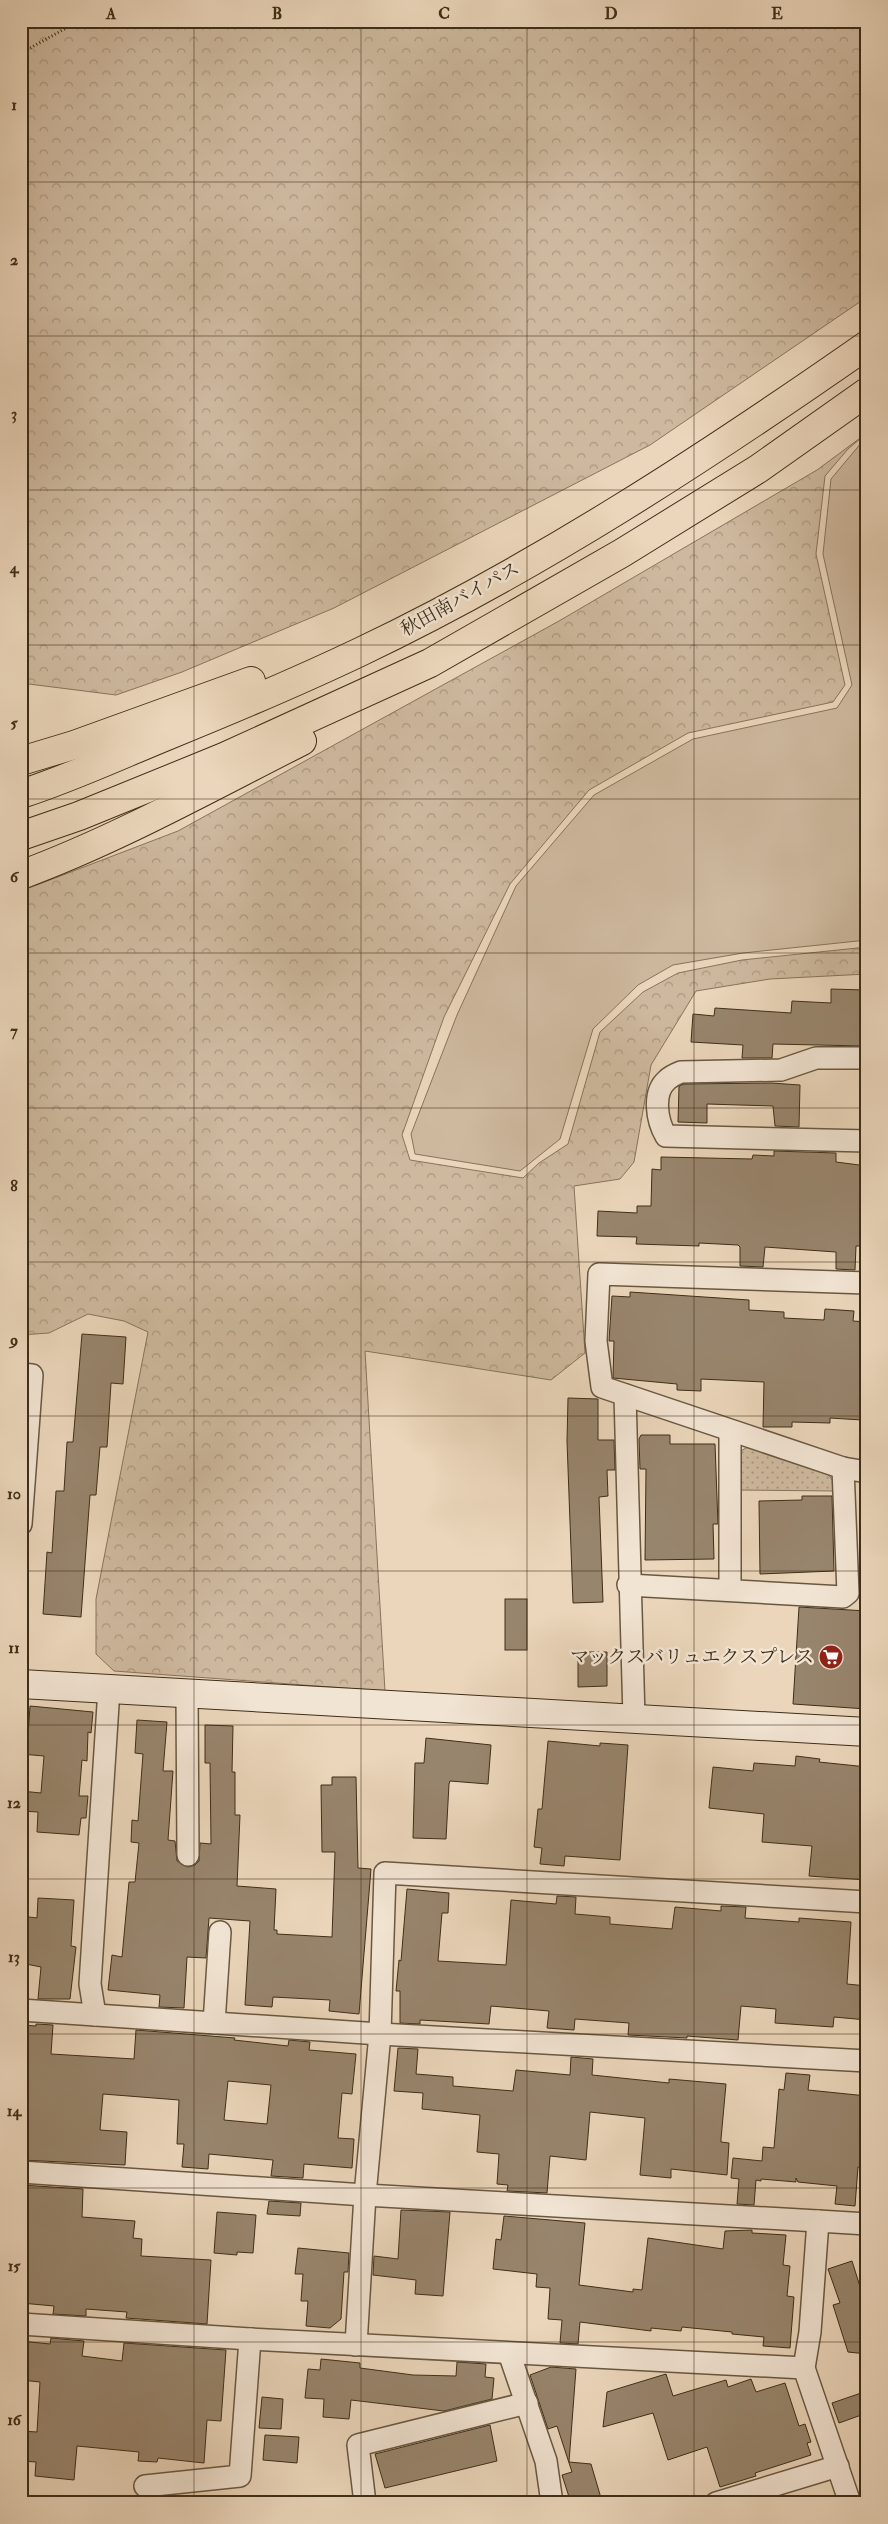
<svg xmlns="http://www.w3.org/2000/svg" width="888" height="2524" font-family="'IM FELL Double Pica','Noto Serif JP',serif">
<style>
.grass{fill:#ceb99f;stroke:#86745c}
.forest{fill:url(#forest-crowns);stroke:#86745c}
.park{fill:url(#park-dots);stroke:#86745c}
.building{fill:#98856d;stroke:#3e2e18;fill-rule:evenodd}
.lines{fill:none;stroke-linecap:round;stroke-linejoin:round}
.street-casing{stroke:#695841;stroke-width:24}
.secondary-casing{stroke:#3e2e18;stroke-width:30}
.highway-casing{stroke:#3e2e18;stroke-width:30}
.path{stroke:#3e2e18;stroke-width:3;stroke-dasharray:1 2.5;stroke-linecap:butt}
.street{stroke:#f2e4d3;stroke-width:21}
.secondary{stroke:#f2e4d3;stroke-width:28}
.highway{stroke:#ebd6bb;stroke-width:28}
.grid{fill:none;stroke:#3e2e18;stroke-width:1;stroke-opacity:0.55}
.labels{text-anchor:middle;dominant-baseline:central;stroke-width:5;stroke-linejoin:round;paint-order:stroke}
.street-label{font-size:19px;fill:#3e2e18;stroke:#f2e4d3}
.poi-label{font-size:19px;fill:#3e2e18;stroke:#f2e4d3;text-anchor:end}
.neatline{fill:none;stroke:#3e2e18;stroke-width:2}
.grid-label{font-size:16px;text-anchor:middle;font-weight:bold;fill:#3e2e18}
</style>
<defs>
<pattern id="forest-crowns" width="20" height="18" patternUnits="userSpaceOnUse" patternTransform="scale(1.25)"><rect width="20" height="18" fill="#ceb99f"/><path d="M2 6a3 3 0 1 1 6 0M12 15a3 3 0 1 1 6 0" fill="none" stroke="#a99781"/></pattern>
<pattern id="park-dots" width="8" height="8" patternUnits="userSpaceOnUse" patternTransform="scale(1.25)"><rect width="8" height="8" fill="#ceb99f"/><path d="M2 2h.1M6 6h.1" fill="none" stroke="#a99781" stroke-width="1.8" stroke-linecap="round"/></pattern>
</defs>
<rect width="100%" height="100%" fill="#ebd6bb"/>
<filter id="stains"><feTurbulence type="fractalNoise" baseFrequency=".004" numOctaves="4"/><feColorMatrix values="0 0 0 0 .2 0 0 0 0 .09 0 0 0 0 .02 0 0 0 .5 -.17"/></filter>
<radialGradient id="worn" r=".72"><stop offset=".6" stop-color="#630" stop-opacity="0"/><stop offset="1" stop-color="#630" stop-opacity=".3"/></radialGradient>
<!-- grass -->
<polygon class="grass" points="867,436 867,940 743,953 673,965 638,985 593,1029 560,1139 520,1171 415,1154 411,1134 457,1015 516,886 594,795 693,739 837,708 852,685 823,554 831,479"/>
<!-- forest -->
<g class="forest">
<polygon points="21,21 867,21 867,297 650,445 334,608 182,672 116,695 21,683"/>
<polygon points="867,433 848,449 825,476 816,554 845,685 833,702 688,733 589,790 510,884 444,1017 402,1135 410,1160 523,1178 539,1163 568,1144 600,1032 643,992 678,973 742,960 867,947 867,974 770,979 696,991 651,1065 634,1162 620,1179 574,1186 585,1353 551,1380 365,1351 385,1691 114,1671 96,1654 96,1599 148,1332 124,1321 88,1314 49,1333 21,1335 21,891 178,831 559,621 817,470"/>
</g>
<!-- park -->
<polygon class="park" points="751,1445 827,1473 834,1482 835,1491 737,1490 736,1454"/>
<!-- building -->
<g class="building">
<polygon points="831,989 865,990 863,1046 773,1044 772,1058 742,1058 743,1045 691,1042 693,1014 714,1016 715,1008 791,1013 792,1001 831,1003"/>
<polygon points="771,1083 800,1085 799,1127 775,1126 773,1106 707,1104 707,1123 678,1122 679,1086 684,1084"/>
<polygon points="774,1151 836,1153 836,1162 867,1166 867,1246 856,1246 855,1270 836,1269 836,1252 765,1247 763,1267 740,1266 740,1247 738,1245 699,1243 699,1246 636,1244 637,1237 597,1236 598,1211 637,1213 637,1206 651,1206 652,1169 661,1170 661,1157 752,1159 753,1155 774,1156"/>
<polygon points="630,1292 749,1300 749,1310 784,1312 784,1318 824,1320 825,1309 854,1311 853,1321 867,1322 867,1407 862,1407 862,1420 830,1418 830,1423 792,1422 792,1427 763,1427 764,1382 701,1379 701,1391 677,1390 677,1384 613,1378 614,1341 609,1341 612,1296 630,1297"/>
<polygon points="82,1334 126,1337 123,1384 111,1383 107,1447 100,1447 96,1495 90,1495 81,1617 43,1614 47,1552 52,1553 56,1491 64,1491 67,1442 73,1442"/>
<polygon points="568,1398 598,1399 598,1440 614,1440 615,1470 607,1470 608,1496 599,1497 603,1602 573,1603 567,1441"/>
<polygon points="641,1435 670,1435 670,1444 715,1444 718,1524 713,1524 714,1559 645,1560 646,1469 640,1469 639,1439"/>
<polygon points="802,1496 832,1496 834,1571 760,1574 759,1501 802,1500"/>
<rect x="505" y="1599" width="22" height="51"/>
<polygon points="799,1607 867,1611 867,1709 793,1704"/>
<polygon points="578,1652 607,1652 607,1686 578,1687"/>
<polygon points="30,1706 93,1712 91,1733 88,1732 87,1761 82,1760 79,1796 88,1796 86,1818 81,1818 79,1835 37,1832 38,1812 21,1811 21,1791 41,1793 44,1756 21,1754 23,1734 28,1735"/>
<polygon points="137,1720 167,1722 163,1771 173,1771 168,1840 175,1841 177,1861 188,1867 195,1865 199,1861 200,1843 211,1844 210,1763 205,1763 205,1725 233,1726 232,1772 235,1772 235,1815 240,1815 237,1886 276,1889 274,1930 277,1930 277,1934 332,1937 335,1852 322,1852 321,1785 332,1785 332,1777 356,1777 358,1868 371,1869 359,2014 329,2011 330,2000 273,1997 272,2007 245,2005 250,1921 209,1918 206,1958 187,1957 184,2008 159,2007 160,1995 108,1990 112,1955 122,1957 129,1882 135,1882 139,1843 131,1842 132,1820 138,1821 143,1754 135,1753"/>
<polygon points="426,1738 491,1745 488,1784 450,1781 449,1784 446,1839 413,1838 415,1763 424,1763"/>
<polygon points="548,1741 600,1746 600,1743 628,1745 620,1860 565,1856 564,1866 540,1864 542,1848 534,1847 538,1809 542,1809"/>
<polygon points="796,1756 820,1759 819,1762 867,1767 867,1880 809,1876 812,1846 762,1842 764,1814 709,1808 713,1767 753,1771 754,1763 795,1766"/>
<polygon points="407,1889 449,1893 448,1913 442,1913 438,1961 506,1965 511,1900 556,1904 557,1896 576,1897 575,1914 610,1917 610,1924 672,1929 675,1907 721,1911 721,1906 746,1907 745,1918 799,1922 799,1918 851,1922 847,1984 867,1986 867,2020 834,2017 833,2027 775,2023 776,2009 741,2006 738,2040 687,2036 687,2038 628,2035 629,2023 575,2019 574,2030 547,2028 549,2011 491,2006 489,2024 420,2020 420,2024 400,2023 400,1991 396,1991 399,1960 401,1961"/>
<polygon points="38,1898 74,1900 71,1946 76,1947 70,1999 38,1999 41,1967 21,1963 21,1916 37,1918"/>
<path d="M 36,2024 L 53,2025 L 51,2054 L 134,2059 L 136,2030 L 235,2038 L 234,2040 L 288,2046 L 289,2040 L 310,2042 L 309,2050 L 356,2054 L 352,2094 L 342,2093 L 338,2138 L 354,2139 L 352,2168 L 304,2164 L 303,2178 L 271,2176 L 273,2160 L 209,2154 L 208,2169 L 182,2167 L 184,2144 L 177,2144 L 179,2100 L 103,2094 L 100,2130 L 127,2132 L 125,2165 L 21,2160 L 21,2089 L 24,2051 L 21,2051 L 21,2025 L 36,2026 ZM 228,2081 L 271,2085 L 267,2124 L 224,2120 Z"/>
<polygon points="398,2048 418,2049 416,2074 453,2077 453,2086 513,2091 516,2070 570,2075 571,2057 593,2059 592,2075 669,2083 669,2079 726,2084 721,2139 721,2142 729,2143 727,2175 671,2169 671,2178 640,2175 645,2118 590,2112 586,2160 550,2156 547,2193 507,2191 508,2185 497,2184 499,2154 477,2152 480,2115 422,2109 423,2093 394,2091"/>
<polygon points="786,2073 810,2075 808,2090 867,2096 867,2167 858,2167 855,2206 835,2204 837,2186 798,2182 796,2178 796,2182 761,2179 761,2181 756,2180 754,2205 737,2204 739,2179 731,2178 733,2158 762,2161 763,2147 774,2148 779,2089 784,2090"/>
<polygon points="21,2185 83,2189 82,2217 135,2221 133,2238 142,2239 141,2256 211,2260 207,2324 126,2318 127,2312 86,2309 86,2316 53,2314 54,2306 21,2303"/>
<polygon points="269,2201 301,2203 300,2216 267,2214"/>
<polygon points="401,2210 450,2212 443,2296 415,2294 416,2280 373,2275 374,2256 398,2259"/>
<polygon points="217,2212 256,2215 253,2253 237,2252 237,2255 214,2253"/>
<polygon points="504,2216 585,2223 579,2285 633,2292 633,2289 642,2290 648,2238 723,2249 725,2231 752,2230 752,2233 786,2235 783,2265 790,2266 787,2296 794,2297 790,2348 763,2346 764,2337 732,2334 732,2332 682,2327 681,2331 651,2328 651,2331 580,2322 578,2344 560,2343 562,2320 548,2319 550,2288 536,2287 537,2274 493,2269 496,2239 501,2240"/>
<polygon points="298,2248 349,2253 348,2272 344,2272 341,2319 330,2328 306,2326 308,2301 301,2301 303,2274 295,2274"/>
<polygon points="852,2261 867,2309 867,2354 848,2352 833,2305 840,2303 828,2269"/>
<polygon points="51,2338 84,2341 82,2356 122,2361 124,2343 226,2350 221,2421 207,2420 204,2463 158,2458 157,2462 138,2461 139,2452 77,2446 74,2480 35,2476 36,2462 21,2461 21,2431 37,2432 40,2382 21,2380 21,2341 50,2344"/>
<polygon points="321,2359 360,2363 360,2368 413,2375 456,2376 457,2362 486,2364 485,2377 494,2378 492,2399 444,2411 351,2400 349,2419 323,2417 324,2399 305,2398 308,2369 320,2370"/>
<polygon points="551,2367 576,2369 569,2462 591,2464 601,2498 587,2503 571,2503 562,2475 572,2472 557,2426 548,2429 530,2375"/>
<polygon points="666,2374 673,2396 726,2380 728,2387 751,2379 756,2392 785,2383 799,2426 805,2424 811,2442 807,2443 811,2455 755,2473 756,2476 720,2487 707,2447 668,2460 653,2413 603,2427 607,2392"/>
<polygon points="867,2391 867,2413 839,2423 832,2403"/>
<polygon points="262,2397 283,2399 281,2429 259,2428"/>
<polygon points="490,2425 497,2461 385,2488 375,2454"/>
<polygon points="265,2435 299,2437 297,2463 263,2460"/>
</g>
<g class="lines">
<defs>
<g id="street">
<path d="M 867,1058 L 816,1058 L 781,1070 L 681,1072 C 676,1074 670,1077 667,1080 C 652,1093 657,1121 666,1136 L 867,1141"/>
<polyline points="867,1283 599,1274 596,1341 602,1387 843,1468 867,1472"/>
<polyline points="21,1374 32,1375 21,1524"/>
<polyline points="625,1395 634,1718"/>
<polyline points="628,1585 843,1597 848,1593 843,1468"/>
<polyline points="730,1590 730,1431"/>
<polyline points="187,1694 188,1855"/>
<polyline points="21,2010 380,2034 867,2061"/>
<polyline points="95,2015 90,1984 109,1689"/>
<polyline points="214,2023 220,1932"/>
<polyline points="21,2172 365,2195 818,2221"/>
<polyline points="21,2324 250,2339 804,2368 810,2332 818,2221 867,2224"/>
<polyline points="356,2345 365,2195 380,2034 385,1873 867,1902"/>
<polyline points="509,2353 546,2461 552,2503"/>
<polyline points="804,2368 850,2503"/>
<polyline points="145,2486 240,2476 250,2339"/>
<polyline points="365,2503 358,2445 527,2403"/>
<polyline points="716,2503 838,2466"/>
</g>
<polyline id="secondary" points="21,1684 867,1732"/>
<g id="highway">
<polyline points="21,761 74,745 251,681"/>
<path d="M 21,794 C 71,778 120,755 169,735 C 233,709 297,682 360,652 C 538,567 705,458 867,345"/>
<polyline points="21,836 79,816 224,757 430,663 622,553 758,469 867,392"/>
<path d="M 21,875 C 116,840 211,787 302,741"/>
</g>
</defs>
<!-- street casing -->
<use href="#street" class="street-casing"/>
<!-- secondary casing -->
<use href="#secondary" class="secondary-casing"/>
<!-- highway casing -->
<use href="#highway" class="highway-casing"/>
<!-- path -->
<polyline class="path" points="21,53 79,21"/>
<!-- street -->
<use href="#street" class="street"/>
<!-- secondary -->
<use href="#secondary" class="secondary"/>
<!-- highway -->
<use href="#highway" class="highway"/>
</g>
<!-- grid -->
<path class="grid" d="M 194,21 L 194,2503M 361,21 L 361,2503M 527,21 L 527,2503M 694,21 L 694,2503M 21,182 L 867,182M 21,336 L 867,336M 21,490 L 867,490M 21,645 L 867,645M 21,799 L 867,799M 21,953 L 867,953M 21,1108 L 867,1108M 21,1262 L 867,1262M 21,1416 L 867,1416M 21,1571 L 867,1571M 21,1725 L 867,1725M 21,1879 L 867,1879M 21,2034 L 867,2034M 21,2188 L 867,2188M 21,2342 L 867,2342"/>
<!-- icons -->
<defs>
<symbol id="supermarket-disc" viewBox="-11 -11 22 22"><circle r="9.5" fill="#8f2418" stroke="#f2e4d3"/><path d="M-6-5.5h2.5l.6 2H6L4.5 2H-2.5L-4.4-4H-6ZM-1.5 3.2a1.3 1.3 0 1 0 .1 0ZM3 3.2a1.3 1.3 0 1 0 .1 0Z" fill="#fff"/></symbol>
</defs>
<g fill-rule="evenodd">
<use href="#supermarket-disc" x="817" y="1643" width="28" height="28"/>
</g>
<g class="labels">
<!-- street labels -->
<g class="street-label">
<text transform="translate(460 599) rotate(-29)">秋田南バイパス</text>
</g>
<!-- poi labels -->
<g class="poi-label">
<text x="814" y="1657">マックスバリュエクスプレス</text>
</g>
</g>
<!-- margin -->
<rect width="888" height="2524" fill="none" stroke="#ebd6bb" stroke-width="55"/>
<rect x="28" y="28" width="832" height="2468" class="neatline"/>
<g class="grid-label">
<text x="111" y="19">A</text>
<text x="277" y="19">B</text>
<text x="444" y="19">C</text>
<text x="611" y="19">D</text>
<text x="777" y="19">E</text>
<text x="14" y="110">1</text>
<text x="14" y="265">2</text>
<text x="14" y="419">3</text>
<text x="14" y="573">4</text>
<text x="14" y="728">5</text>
<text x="14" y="882">6</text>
<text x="14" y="1036">7</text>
<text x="14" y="1191">8</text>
<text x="14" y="1345">9</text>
<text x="14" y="1499">10</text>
<text x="14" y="1653">11</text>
<text x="14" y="1808">12</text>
<text x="14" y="1962">13</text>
<text x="14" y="2116">14</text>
<text x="14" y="2271">15</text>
<text x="14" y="2425">16</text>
</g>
<rect width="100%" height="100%" filter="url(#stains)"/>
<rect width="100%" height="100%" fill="url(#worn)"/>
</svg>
